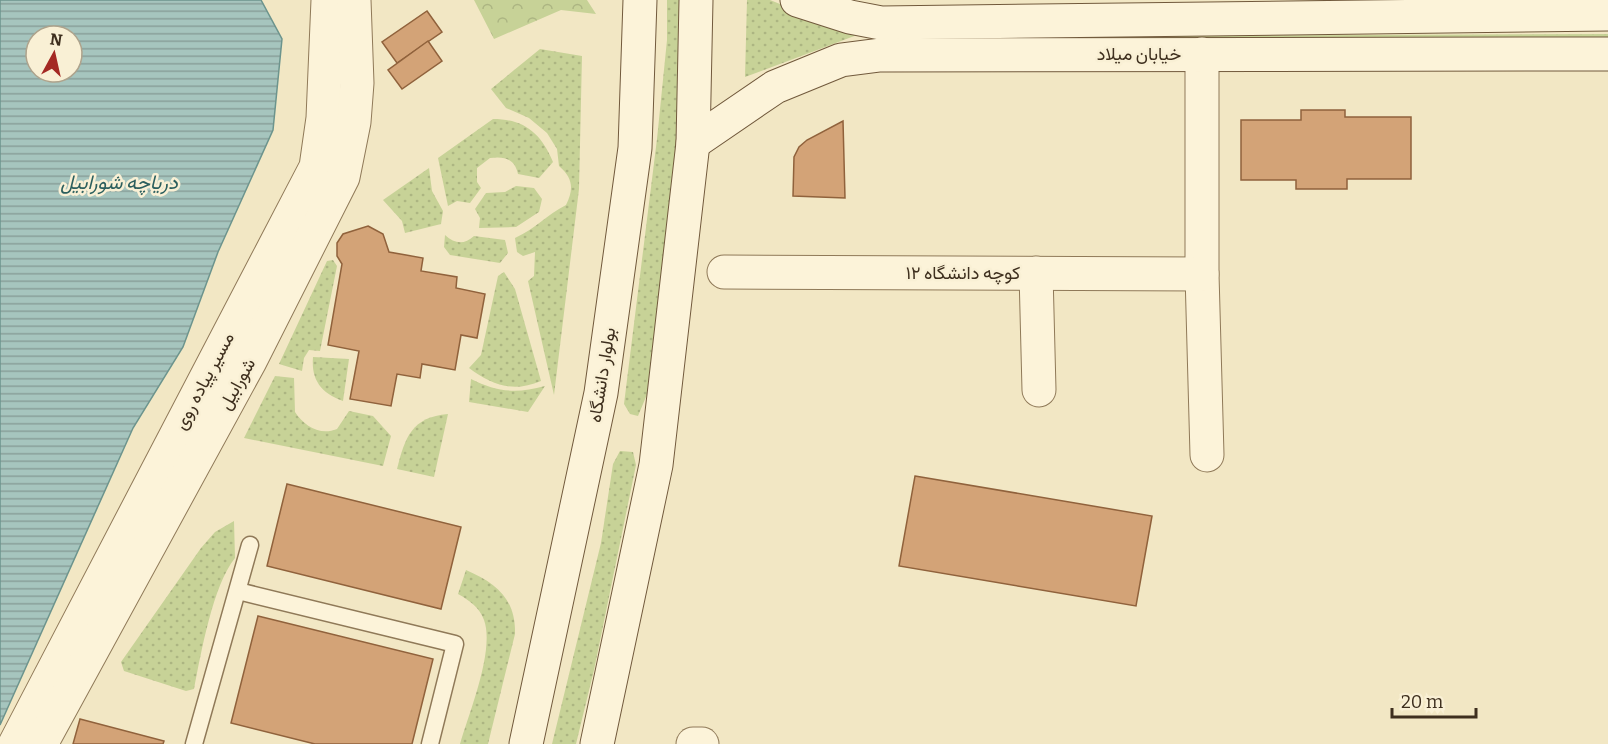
<svg xmlns="http://www.w3.org/2000/svg" width="1608" height="744" font-family="Bitter,Vazirmatn,serif">
<style>
.grass{fill:url(#grass-dots)}
.park{fill:url(#park-crowns)}
.water{fill:url(#water-rules);stroke:#6c948d;stroke-width:1.5;fill-rule:evenodd}
.building{fill:#d3a377;stroke:#90623c;stroke-width:1.5}
.lines{fill:none;stroke-linecap:round;stroke-linejoin:round}
.lane-casing{stroke:#8f7958;stroke-width:19}
.street-casing{stroke:#8f7958;stroke-width:35}
.secondary-casing{stroke:#71593c;stroke-width:35}
.lane{stroke:#fcf3d9;stroke-width:16}
.street{stroke:#fcf3d9;stroke-width:33}
.secondary{stroke:#fcf3d9;stroke-width:33}
.labels{text-anchor:middle;dominant-baseline:central;stroke-width:5;stroke-linejoin:round;paint-order:stroke}
.street-label{font-size:18px;fill:#3e2f1e;stroke:#f9f0d5}
.water-label{font-size:20px;font-style:italic;fill:#2c5f5e;stroke:#f9f0d5}
</style>
<defs>
<pattern id="grass-dots" width="8" height="8" patternUnits="userSpaceOnUse" patternTransform="scale(1.5)"><rect width="8" height="8" fill="#c7d297"/><path d="M2 2h.1M6 6h.1" fill="none" stroke="#acb582" stroke-width="1.8" stroke-linecap="round"/></pattern>
<pattern id="park-crowns" width="20" height="18" patternUnits="userSpaceOnUse" patternTransform="scale(1.5)"><rect width="20" height="18" fill="#c7d297"/><path d="M2 6a3 3 0 1 1 6 0M12 15a3 3 0 1 1 6 0" fill="none" stroke="#acb582"/></pattern>
<pattern id="water-rules" width="6" height="5" patternUnits="userSpaceOnUse" patternTransform="scale(1.5)"><rect width="6" height="5" fill="#a6c5be"/><path d="M0 2.5h6" fill="none" stroke="#89a09a"/></pattern>
</defs>
<rect width="100%" height="100%" fill="#f2e7c4"/>
<!-- grass -->
<g class="grass">
<path d="M 667,0 L 683,0 C 683,131 664,262 648,392 L 638,416 L 630,414 L 624,404 L 657,139 L 667,40 Z"/>
<polygon points="747,0 770,0 857,35 745,77"/>
<polygon points="1608,34 1608,43 900,40 905,37"/>
<path d="M 540,49 L 582,56 L 579,189 L 554,395 L 528,281 L 534,276 L 535,252 L 523,256 L 517,252 L 515,238 C 537,228 546,215 566,205 C 574,189 573,178 559,166 L 557,149 L 547,133 L 529,118 L 506,108 L 491,89 Z"/>
<path d="M 493,119 C 524,119 541,133 553,162 L 539,178 L 518,174 C 515,159 505,156 490,158 L 477,168 L 477,182 L 481,188 L 470,203 L 457,201 L 448,206 L 438,158 Z"/>
<polygon points="429,168 432,191 443,211 441,224 405,233 402,221 383,200"/>
<polygon points="516,186 534,188 542,199 539,212 516,227 479,228 480,218 475,209 486,193 505,192"/>
<path d="M 445,235 C 455,244 464,245 474,236 L 505,240 L 508,253 L 500,263 L 450,255 L 444,247 Z"/>
<polygon points="333,260 337,266 320,351 309,350 304,358 302,371 279,364 327,261"/>
<path d="M 504,272 L 515,289 L 541,381 C 513,393 492,385 469,368 L 481,355 L 498,276 Z"/>
<path d="M 313,357 L 349,359 L 343,401 C 321,393 311,380 313,357 Z"/>
<path d="M 275,376 L 294,378 L 295,412 C 304,426 320,436 337,429 L 349,411 L 373,416 L 391,436 L 383,466 L 244,438 Z"/>
<path d="M 471,379 C 497,392 516,394 545,386 L 528,412 L 469,402 Z"/>
<path d="M 448,414 L 434,477 L 397,469 C 405,437 412,417 448,414 Z"/>
<polygon points="620,451 633,452 636,465 594,670 576,744 552,744 601,543 613,464"/>
<path d="M 234,521 L 235,558 C 213,585 201,653 194,689 L 186,691 L 124,671 L 121,662 L 201,548 L 215,532 Z"/>
<path d="M 466,570 C 496,583 516,599 515,634 L 488,744 L 460,744 C 469,713 495,650 484,620 C 480,608 469,600 458,594 Z"/>
</g>
<!-- park -->
<polygon class="park" points="474,0 587,0 596,14 561,10 494,39"/>
<!-- water -->
<path class="water" d="M 0,0 L 261,0 L 282,39 L 273,130 L 218,252 L 183,347 L 133,428 L 0,725 ZM 36,36 L 72,36 L 72,72 L 36,72 Z"/>
<!-- building -->
<g class="building">
<polygon points="427,11 442,32 397,63 382,42"/>
<polygon points="428,41 442,61 402,89 388,70"/>
<polygon points="1301,110 1345,110 1345,117 1411,117 1411,179 1347,179 1347,189 1296,189 1296,180 1241,180 1241,120 1301,120"/>
<polygon points="843,121 845,198 793,196 794,157 799,147 807,140"/>
<polygon points="368,226 383,234 389,252 423,258 421,271 457,277 456,288 485,294 477,338 461,335 455,370 422,364 420,378 397,374 391,406 350,399 359,351 328,345 342,264 337,256 337,243 343,234"/>
<polygon points="915,476 1152,516 1136,606 899,566"/>
<polygon points="287,484 461,527 441,609 267,566"/>
<polygon points="258,616 433,659 412,744 315,744 231,723"/>
<polygon points="80,719 164,741 163,744 73,744"/>
</g>
<g class="lines">
<defs>
<g id="lane">
<polyline points="238,591 455,644 430,744"/>
<polyline points="194,744 250,545"/>
</g>
<g id="street">
<polyline points="1202,54 1202,274 1207,455"/>
<polyline points="724,272 1202,274"/>
<polyline points="1036,273 1039,390"/>
<polyline points="15,744 316,167 323,118 328,0"/>
<polyline points="41,744 250,361 343,177 354,122 357,83 354,0"/>
<polyline points="693,744 702,744"/>
</g>
<g id="secondary">
<polyline points="797,0 850,17 881,23 1608,14"/>
<polyline points="693,143 775,87 841,60 880,55 1608,54"/>
<polyline points="526,744 601,393 635,148 640,0"/>
<polyline points="597,744 656,465 693,143 696,0"/>
</g>
</defs>
<!-- lane casing -->
<use href="#lane" class="lane-casing"/>
<!-- street casing -->
<use href="#street" class="street-casing"/>
<!-- secondary casing -->
<use href="#secondary" class="secondary-casing"/>
<!-- lane -->
<use href="#lane" class="lane"/>
<!-- street -->
<use href="#street" class="street"/>
<!-- secondary -->
<use href="#secondary" class="secondary"/>
</g>
<g class="labels">
<!-- street labels -->
<g class="street-label">
<text x="1139" y="54">خیابان میلاد</text>
<text x="963" y="273">کوچه دانشگاه ۱۲</text>
<text transform="translate(602 375) rotate(-81)">بولوار دانشگاه</text>
<text transform="translate(204 381) rotate(-62)">مسیر پیاده روی</text>
<text transform="translate(237 384) rotate(-61)">شورابیل</text>
</g>
<!-- water labels -->
<g class="water-label">
<text x="119" y="182">دریاچه شورابیل</text>
</g>
</g>
<!-- north arrow -->
<g transform="translate(54 54) rotate(8)"><circle r="28" fill="#f9f0d5" stroke="#aea38c" stroke-width="1.5"/>
<path d="M0-4.5L10 22L0 15L-10 22Z" fill="#a42923"/>
<text y="-9" font-size="16" font-weight="bold" text-anchor="middle" fill="#3e2f1e">N</text>
</g>
<!-- scale -->
<path d="M1392 708v9h84v-9" fill="none" stroke="#3e2f1e" stroke-width="3"/>
<text x="1401" y="708" font-size="18" fill="#3e2f1e" stroke="#f9f0d5" stroke-width="4.5" paint-order="stroke">20 m</text>
</svg>
